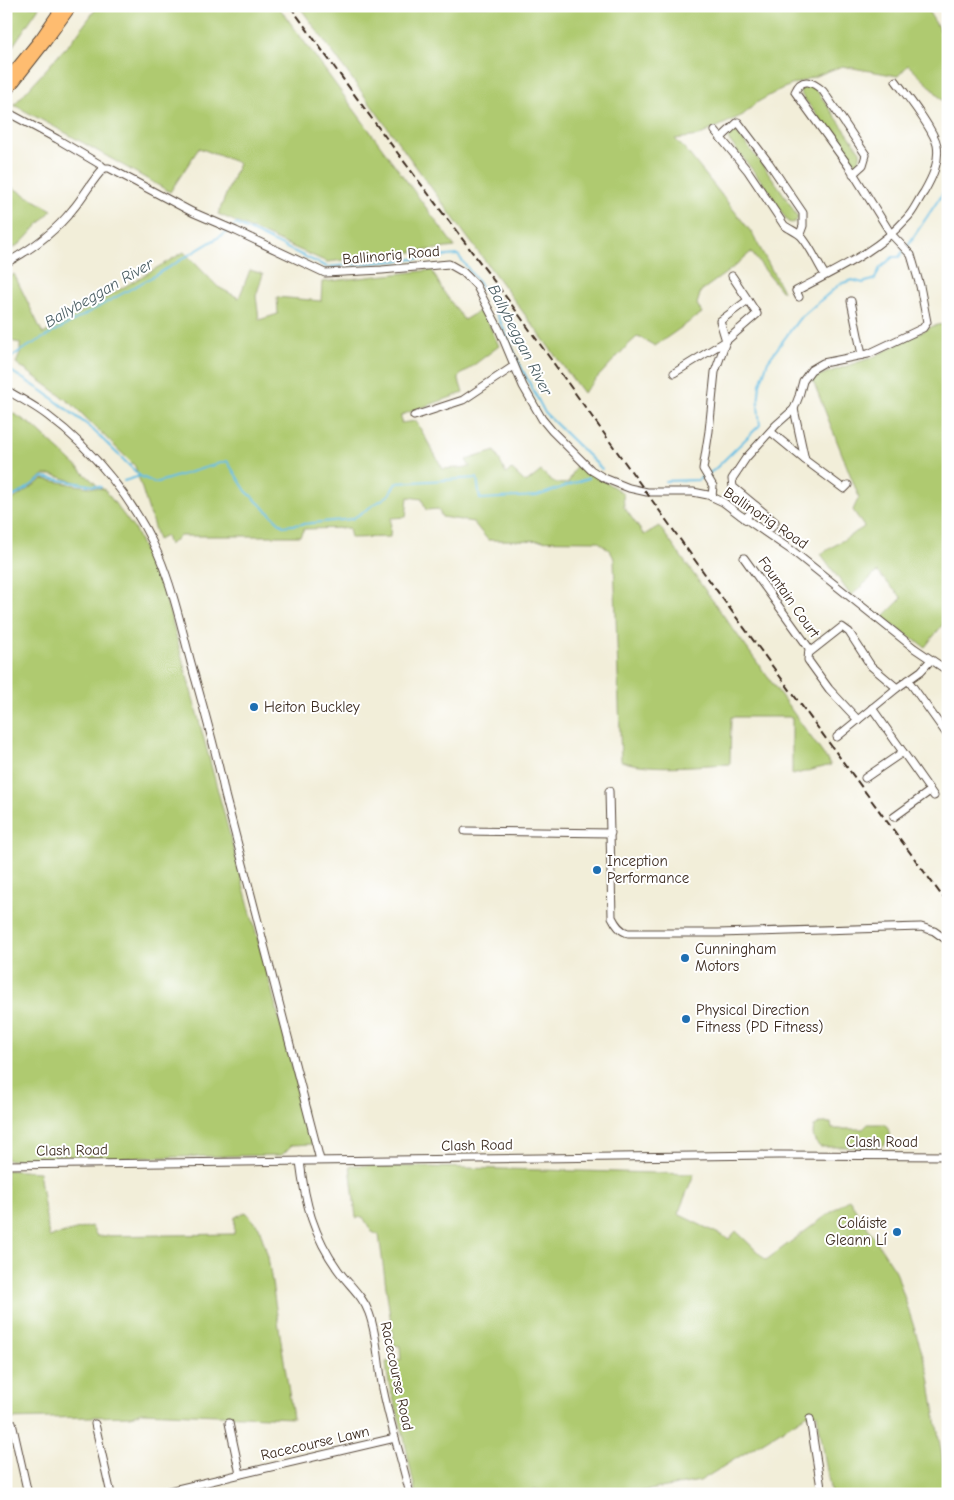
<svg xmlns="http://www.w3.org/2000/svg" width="954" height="1500" font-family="'Comic Neue',sans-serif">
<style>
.green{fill:#afca70;stroke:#757a47}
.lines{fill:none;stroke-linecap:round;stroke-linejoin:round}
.stream{stroke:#67bfe4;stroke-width:2}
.minor-casing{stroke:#56473a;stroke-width:9}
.major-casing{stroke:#56473a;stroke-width:11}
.minor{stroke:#fff;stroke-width:7}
.major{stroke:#febc70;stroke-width:9}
.rail{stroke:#3b2a1e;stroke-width:2;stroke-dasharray:8 4;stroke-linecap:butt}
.poi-dot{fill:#1f6fb2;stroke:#fff;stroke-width:2}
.labels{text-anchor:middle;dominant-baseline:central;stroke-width:4;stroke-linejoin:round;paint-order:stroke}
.street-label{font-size:15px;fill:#3b2a1e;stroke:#fff}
.poi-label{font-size:15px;fill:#3b2a1e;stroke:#fff;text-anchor:start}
.water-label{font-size:16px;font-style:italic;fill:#4a5e63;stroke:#fff}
</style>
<rect width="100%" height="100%" fill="#fff"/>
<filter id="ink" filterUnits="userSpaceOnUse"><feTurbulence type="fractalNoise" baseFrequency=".02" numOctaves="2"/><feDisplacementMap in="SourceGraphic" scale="10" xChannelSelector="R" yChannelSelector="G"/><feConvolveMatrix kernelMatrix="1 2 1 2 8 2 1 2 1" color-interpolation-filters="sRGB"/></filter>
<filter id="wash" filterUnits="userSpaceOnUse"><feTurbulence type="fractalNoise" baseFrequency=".0096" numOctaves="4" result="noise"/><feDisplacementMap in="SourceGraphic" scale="20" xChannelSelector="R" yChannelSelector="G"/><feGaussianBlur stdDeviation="1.12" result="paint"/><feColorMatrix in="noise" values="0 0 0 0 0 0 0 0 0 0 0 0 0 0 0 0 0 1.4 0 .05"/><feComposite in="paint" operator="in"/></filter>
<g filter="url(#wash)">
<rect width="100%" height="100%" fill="#f2eed9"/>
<!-- green -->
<g class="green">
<polygon points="6,6 40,6 6,56"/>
<polygon points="98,6 278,6 455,247 327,262 218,214 239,163 199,148 170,192 64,132 14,105 75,37"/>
<polygon points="299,6 925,6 948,43 948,107 930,86 908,65 898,76 842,66 781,89 756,103 743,115 698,136 675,139 685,149 752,233 783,291 781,291 751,252 730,270 701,291 697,304 702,313 655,346 638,336 627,346 583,393 465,234"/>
<path d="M 812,84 L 860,151 C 861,157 859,161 855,164 L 851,163 L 842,149 L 801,94 L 800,89 L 806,85 Z"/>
<path d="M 733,132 L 737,133 C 759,160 781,187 798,218 C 795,222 793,224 788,222 L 766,187 L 728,139 L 730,133 Z"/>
<polygon points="6,184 52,210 21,243 6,252"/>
<path d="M 184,252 L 218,287 L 239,298 L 250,270 L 263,274 L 256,296 L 259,320 L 278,314 L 277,297 L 321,301 L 322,282 L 432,270 L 443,291 L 464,320 L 482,309 L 499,346 L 458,377 L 463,393 L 401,415 L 401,423 L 416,421 L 443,469 L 470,467 L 466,460 L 495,451 L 506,474 L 511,469 L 526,483 L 541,471 C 550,479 555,486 568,483 L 577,464 L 623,493 L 624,507 L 644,535 L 659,526 L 831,765 L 792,775 L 792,717 L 731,717 L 730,764 C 698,765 651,771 621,761 L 614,559 C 611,550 605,546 597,541 L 488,540 L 473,522 L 442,517 L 438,509 L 426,510 L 422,499 L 408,497 L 406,517 L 391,518 L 390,537 L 351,538 L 349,528 L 304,529 L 300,536 L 180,536 L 169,545 L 166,536 L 158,540 L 135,466 L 72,404 L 16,363 L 20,354 L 20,343 L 6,340 L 6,280 L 14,274 L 43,334 Z"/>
<polygon points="948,323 948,618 925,647 882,618 902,598 877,572 851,596 821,554 864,527 853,510 859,497 812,378 873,357 933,326"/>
<polygon points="6,409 32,425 99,487 78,483 54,475 44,475 23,491 6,499"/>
<polygon points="43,479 75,485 104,489 135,530 147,557 159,574 170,613 313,1144 292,1145 282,1155 6,1160 6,502 15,498"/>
<path d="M 821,1123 L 831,1123 L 832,1129 L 863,1129 L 868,1124 L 885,1124 C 893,1134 889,1144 878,1147 L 820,1147 C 813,1141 812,1135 814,1127 Z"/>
<path d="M 350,1165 L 694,1174 L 678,1214 L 729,1239 L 736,1231 L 766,1260 L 849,1199 L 896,1271 L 928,1371 L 948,1494 L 831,1494 L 817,1413 L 806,1415 L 700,1481 L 627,1494 L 551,1494 L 535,1489 L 525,1494 L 416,1494 C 410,1469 406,1443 399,1418 C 394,1399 387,1382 386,1362 L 401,1360 L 400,1346 L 394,1345 L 379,1235 L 372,1232 L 363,1217 L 356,1218 Z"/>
<polygon points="6,1170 39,1172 49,1237 91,1226 97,1236 234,1234 235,1217 246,1212 259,1227 268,1257 293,1418 142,1412 131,1416 6,1419"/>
</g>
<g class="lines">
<!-- stream -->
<g class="stream">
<polyline points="234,226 236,224 327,267 458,255 489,297 519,363 545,413 602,469"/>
<polyline points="906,248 943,193 948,180"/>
<polyline points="6,361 20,351 159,273 229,231"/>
<polyline points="6,368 44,392 90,427 140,476"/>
<polyline points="708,474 714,470 760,425 758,405 760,384 768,361 799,319 840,284 852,280 863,283 875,279 880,268 893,257 899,257 903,251"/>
<polyline points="124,481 140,476 155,483 227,461 246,491 283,526 352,519 389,495 396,483 477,478 480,499 537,496 589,478"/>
<polyline points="665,481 698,480 704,476"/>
<polyline points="6,500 20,493 43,477 101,487"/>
</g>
</g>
</g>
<g filter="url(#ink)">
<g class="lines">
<defs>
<g id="minor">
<polyline points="7,112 57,139 101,165 104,168 109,168 192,212 236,231 325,273 382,270 449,264 463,272 476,285 499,329 523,386 542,419 552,431 591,470 604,478 629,488 647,492 693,492 708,495 723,502 740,515 794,552 914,648 948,671"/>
<path d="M 715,131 L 748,171 L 784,225 C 789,229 797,232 801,236 C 811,247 817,263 825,275"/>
<polyline points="721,138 738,122 769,163 803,213 803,226 800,234"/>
<path d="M 6,263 C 32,249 55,232 73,209 C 84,196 92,180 104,168"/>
<polyline points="732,276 748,300"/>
<path d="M 799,297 L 796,291 C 835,270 877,252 907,218 C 914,211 918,200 924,192 C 932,178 940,162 937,145 C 933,128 907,96 896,81"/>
<polyline points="851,301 862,355"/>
<polyline points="674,373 726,341 720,321 748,300 757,314 726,341 715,372 709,431 703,469 713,486 712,497"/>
<path d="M 6,390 C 20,398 35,406 48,416 C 94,450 135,502 158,554 C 173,589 181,626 191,663 C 203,706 216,750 225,795 L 320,1160"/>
<polyline points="794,409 805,460 844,489 848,485"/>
<polyline points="414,416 463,400 514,366"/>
<polyline points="771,432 805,460"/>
<polyline points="756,506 775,522 771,528"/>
<path d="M 745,519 L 756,506 L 733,487 L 732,479 L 746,458 L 776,425 L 794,409 L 799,396 L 803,381 L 811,370 L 823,363 L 868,354 L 923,328 L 927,322 L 920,286 L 911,255 L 891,234 L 850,168 L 795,92 C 802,76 813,82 823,91 L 866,155 L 863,165 L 853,174"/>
<polyline points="744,558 809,648 808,660 829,689 858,720"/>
<polyline points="809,653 842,627 849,632 871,666 897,688"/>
<polyline points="908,680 948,736"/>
<polyline points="872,708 934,796"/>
<polyline points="837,737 897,688 921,671 931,660"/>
<polyline points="865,778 903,752"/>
<path d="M 609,791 L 612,917 C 616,925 620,931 628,933 L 718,933 L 921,927 L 934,931 L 948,941"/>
<polyline points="894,817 930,791"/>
<polyline points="465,831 611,833"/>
<path d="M 300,1161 C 305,1203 313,1235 338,1270 C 348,1284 363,1296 369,1313 C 377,1335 378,1360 382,1384 C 389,1421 401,1457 410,1494"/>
<polyline points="6,1165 779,1155 948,1156"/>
<polyline points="810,1419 822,1494"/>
<polyline points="12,1423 28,1494"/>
<polyline points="229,1423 240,1474"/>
<polyline points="95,1424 111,1494"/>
<polyline points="156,1494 395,1438"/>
</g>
<g id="major">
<polyline points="6,80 40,38 62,6"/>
<polyline points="6,93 46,42 72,6"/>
</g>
</defs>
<!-- minor casing -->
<use href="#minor" class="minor-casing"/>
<!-- major casing -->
<use href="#major" class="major-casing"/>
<!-- minor -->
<use href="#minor" class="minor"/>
<!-- major -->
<use href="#major" class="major"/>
<!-- rail -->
<polyline class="rail" points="290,6 375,123 509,301 725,602 948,904"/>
</g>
</g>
<!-- markers -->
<g class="poi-dot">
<circle cx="254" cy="707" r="5"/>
<circle cx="597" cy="870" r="5"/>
<circle cx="685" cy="958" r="5"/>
<circle cx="686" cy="1019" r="5"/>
<circle cx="897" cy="1232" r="5"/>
</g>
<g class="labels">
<!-- street labels -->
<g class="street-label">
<text transform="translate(391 255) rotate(-5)">Ballinorig Road</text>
<text transform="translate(766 518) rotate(34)">Ballinorig Road</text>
<text transform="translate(789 597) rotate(55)">Fountain Court</text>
<text x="882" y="1142">Clash Road</text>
<text transform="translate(477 1145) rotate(-1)">Clash Road</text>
<text transform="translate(72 1150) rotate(-1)">Clash Road</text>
<text transform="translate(397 1376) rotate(78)">Racecourse Road</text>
<text transform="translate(315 1443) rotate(-13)">Racecourse Lawn</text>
</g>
<!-- poi labels -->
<g class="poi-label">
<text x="264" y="707">Heiton Buckley</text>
<text x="607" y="861">Inception<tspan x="607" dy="17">Performance</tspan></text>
<text x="695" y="949">Cunningham<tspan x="695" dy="17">Motors</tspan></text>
<text x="696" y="1010">Physical Direction<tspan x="696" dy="17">Fitness (PD Fitness)</tspan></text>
<text x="887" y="1223" text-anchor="end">Coláiste<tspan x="887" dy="17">Gleann Lí</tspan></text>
</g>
<!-- water labels -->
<g class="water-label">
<text transform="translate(99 293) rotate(-30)">Ballybeggan River</text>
<text transform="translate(520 340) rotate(63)">Ballybeggan River</text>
</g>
</g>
<!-- margin -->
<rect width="954" height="1500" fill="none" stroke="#fff" stroke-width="25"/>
</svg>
